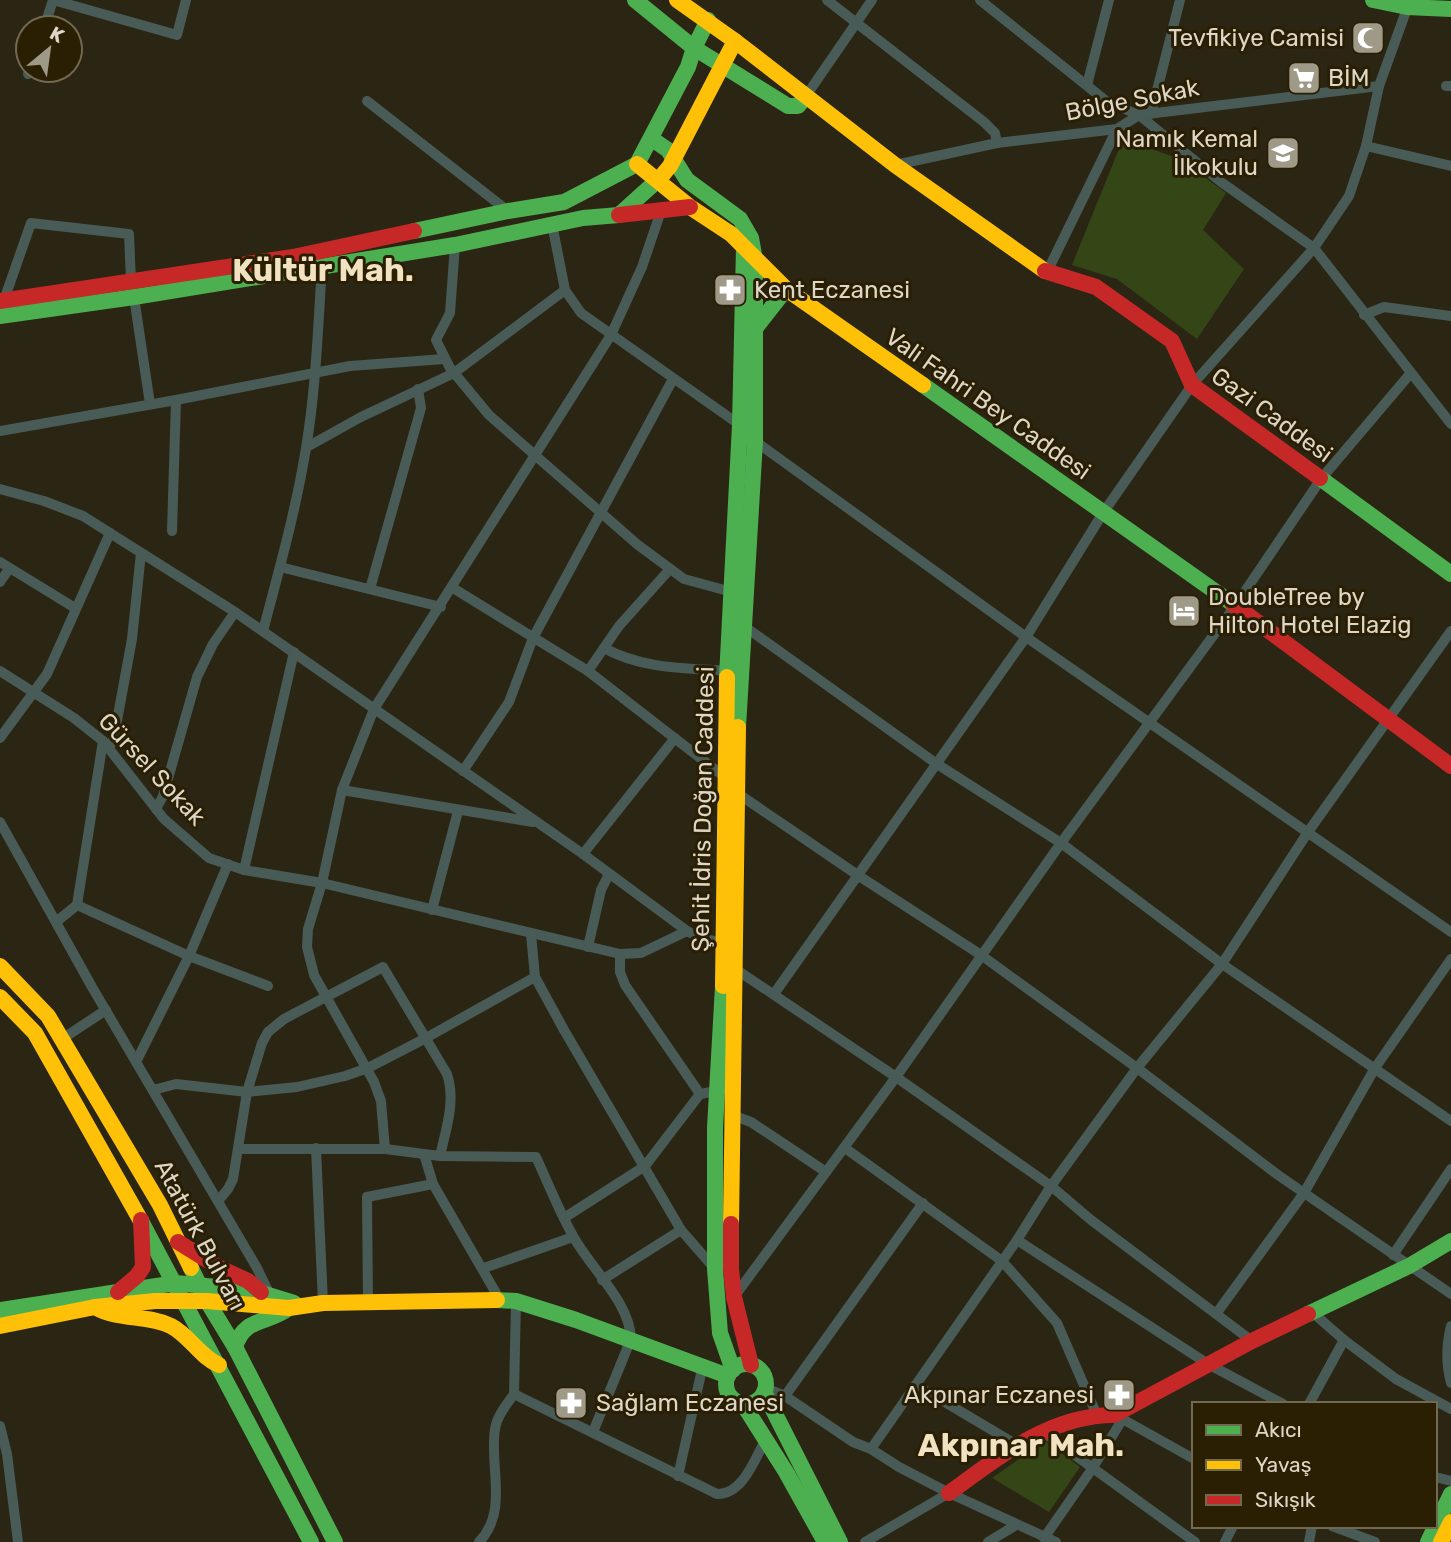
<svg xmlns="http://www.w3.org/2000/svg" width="1451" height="1542" font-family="Rubik,sans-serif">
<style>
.green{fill:#354616}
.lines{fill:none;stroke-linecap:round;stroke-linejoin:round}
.street{stroke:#485b56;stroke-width:10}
.fast{stroke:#4caf50;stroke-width:16}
.slow{stroke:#ffc107;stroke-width:16}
.jam{stroke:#c62828;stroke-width:16}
.labels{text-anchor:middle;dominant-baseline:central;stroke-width:6;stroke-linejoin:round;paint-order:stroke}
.poi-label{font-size:24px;fill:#ded7c7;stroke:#2a1f02;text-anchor:start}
.street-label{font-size:24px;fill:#ded7c7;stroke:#2a1f02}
.district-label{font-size:32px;font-weight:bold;fill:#f1e3c1;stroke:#2a1f02}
</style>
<rect width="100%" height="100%" fill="#2b2514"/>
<!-- green -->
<g class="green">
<polygon points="1123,139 1180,159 1226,193 1203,230 1244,269 1197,339 1117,279 1072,265"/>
<polygon points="1045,1441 1080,1467 1049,1512 992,1478"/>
</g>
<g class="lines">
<!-- street -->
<g class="street">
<polyline points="53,0 177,35 186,0"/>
<polyline points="827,0 984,122 995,133 997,143"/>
<polyline points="980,0 1106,101 1139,115 1221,182 1314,248 1451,424"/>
<polyline points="44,28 53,0"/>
<polyline points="28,74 30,70"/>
<polyline points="1087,85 1109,0"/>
<polyline points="1446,86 1451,86"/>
<polyline points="806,96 872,0"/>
<polyline points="367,101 508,211"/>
<polyline points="1151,114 1180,0"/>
<polyline points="1366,146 1451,166"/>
<polyline points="895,165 997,143 1117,129 1139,115 1379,86"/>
<polyline points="552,224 565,290 581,313 740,425 755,441 1026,637 1451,932"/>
<polyline points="455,245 450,313 436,340 450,368 489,415 638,545 684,579 732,592"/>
<polyline points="1047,272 1117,129"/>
<polyline points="134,297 150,404"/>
<polyline points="4,300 31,223 129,234 131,282"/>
<polyline points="1364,315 1384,307 1451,316"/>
<polyline points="0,431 176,400 350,366 444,359"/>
<polyline points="307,447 361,417 454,373 565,290"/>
<polyline points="0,489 44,501 83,516 235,612 583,854 687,931 699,937 722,943"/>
<polyline points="172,531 176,400"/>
<polyline points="0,562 75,608"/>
<polyline points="280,567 441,607"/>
<polyline points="0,582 9,569"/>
<polyline points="453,588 588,671 726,778"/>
<polyline points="370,589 421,408 418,389"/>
<polyline points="744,626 937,764 1061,843 1222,964 1451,1121"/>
<path d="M 263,631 C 279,570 296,510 306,448 C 316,388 318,327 322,266"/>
<path d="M 604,648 C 642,669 685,668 728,671"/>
<polyline points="0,671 74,718 103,741 164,819 209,858 244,870 322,883 620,954 641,953 687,931"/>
<polyline points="588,671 619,626 670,569"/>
<polyline points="0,738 47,674 110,533"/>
<polyline points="103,741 77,905 189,956 268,986"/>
<polyline points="109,748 114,737 132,639 141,553"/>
<polyline points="463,771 509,702 533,638 673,379"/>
<polyline points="342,790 533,822"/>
<polyline points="737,793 859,876 981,955 1137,1068 1278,1175 1451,1294"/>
<polyline points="156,809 163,796 197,677 213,644 235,612"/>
<polyline points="0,822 92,987 257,1268 270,1295"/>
<polyline points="583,854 675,738"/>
<polyline points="244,870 294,652"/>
<polyline points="432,910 458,811"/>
<polyline points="56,922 77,905"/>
<polyline points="531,934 535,977 564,1030 681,1230 715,1269"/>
<polyline points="588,947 601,890 609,874"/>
<polyline points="620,954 620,972 625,985 700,1094"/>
<polyline points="734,968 896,1077 1051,1186 1091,1220 1252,1341"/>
<polyline points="774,994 1026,637 1103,513 1192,385 1314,248 1349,196 1366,146 1379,86 1409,3"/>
<polyline points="62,1039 106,1010"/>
<polyline points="136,1062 189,956 228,864"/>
<polyline points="153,1090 176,1084 247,1092 297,1087 345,1076 368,1068 426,1038 535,977"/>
<polyline points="732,1115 751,1122 826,1172"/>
<polyline points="316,1148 323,1303"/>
<polyline points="845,1148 1002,1261 1057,1323 1096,1413"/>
<path d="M 239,1149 L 385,1149 L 440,1156 L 536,1157 C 548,1183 559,1211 573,1236 C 591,1269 630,1302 631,1339 L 593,1432"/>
<polyline points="385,1149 381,1101 374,1082 314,975 307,947 308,929 322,883 342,790 374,709 611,335 642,267 661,211"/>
<polyline points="424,1154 433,1184 500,1300"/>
<path d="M 218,1201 L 228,1189 L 233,1179 L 247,1092 L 262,1043 L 268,1032 L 284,1019 L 383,967 L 447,1074 C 456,1101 446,1129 440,1156"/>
<polyline points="564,1218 645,1166 700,1094 716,1091"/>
<polyline points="1017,1240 1208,1364 1283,1404"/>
<polyline points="1393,1255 1451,1169"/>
<polyline points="484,1268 573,1237"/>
<polyline points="602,1280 681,1230"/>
<polyline points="734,1297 896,1077 1061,843 1235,606 1321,479 1410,374"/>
<path d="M 516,1301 L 514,1394 L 717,1494 C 743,1495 755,1458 766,1439"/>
<polyline points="368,1303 367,1197 433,1184"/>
<polyline points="1312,1312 1344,1340 1396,1379 1451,1409"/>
<polyline points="1216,1314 1304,1193 1375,1068 1451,959"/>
<path d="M 1451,1326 C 1446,1347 1446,1363 1451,1383"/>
<polyline points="916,1385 1017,1445"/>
<polyline points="765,1388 785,1396 853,1442 871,1449 899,1467 949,1493 1056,1542"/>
<polyline points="785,1396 923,1203"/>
<polyline points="1309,1404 1344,1340"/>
<polyline points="1117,1416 1194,1459"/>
<polyline points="0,1426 7,1454 18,1542"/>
<polyline points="1043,1432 1195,1542"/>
<polyline points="871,1449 1017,1240 1051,1186 1137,1068 1222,964 1308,832 1451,631"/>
<polyline points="678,1476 703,1365"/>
<polyline points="1435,1477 1451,1481"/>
<polyline points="1332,1526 1375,1542"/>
<polyline points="1044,1538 1092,1469 1122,1420"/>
<path d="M 479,1542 C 509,1511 489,1466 495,1429 C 497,1416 507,1404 514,1394"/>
<polyline points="865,1542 949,1493"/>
<polyline points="988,1542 1016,1525"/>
<polyline points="1225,1542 1233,1526"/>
<polyline points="1309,1542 1312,1526"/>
</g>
<!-- fast -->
<g class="fast">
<polyline points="635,0 694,48 788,106 798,106 806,96"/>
<polyline points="1373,0 1407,7 1451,9"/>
<polyline points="652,139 668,150 687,180 740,219 751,238 755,260 755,441 738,727"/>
<polyline points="414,231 508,211 564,202 637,164 688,67 694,48 708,20"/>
<polyline points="0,316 134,297 455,245 583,218 619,215 660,178"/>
<polyline points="757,326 786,289"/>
<polyline points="923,385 1233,604"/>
<polyline points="1320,478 1451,574"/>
<polyline points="727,677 740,425 744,247"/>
<polyline points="723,986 715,1128 715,1269 720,1333 733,1370"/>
<polyline points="141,1221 311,1542"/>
<polyline points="191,1268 207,1301 235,1347 335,1542"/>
<polyline points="497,1300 516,1301 576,1320 728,1376"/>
<polyline points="0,1310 176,1283 255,1291 294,1303"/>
<polyline points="1308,1314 1409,1266 1451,1241"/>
<path d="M 235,1347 C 245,1316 267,1325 289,1308"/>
<circle cx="746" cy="1384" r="20"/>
<polyline points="764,1392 840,1542"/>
<polyline points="743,1404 786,1472 825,1542"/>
<polyline points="1428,1542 1451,1494"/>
</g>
<!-- slow -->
<g class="slow">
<polyline points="735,41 895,165 1045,271"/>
<polyline points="637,164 690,207 731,234 786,289 923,385"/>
<polyline points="660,178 670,166 735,41 677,0"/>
<polyline points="0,966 48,1016 160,1205 191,1268"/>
<polyline points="723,986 727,677"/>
<polyline points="0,997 35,1033 141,1221"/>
<polyline points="731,1224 738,727"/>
<path d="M 95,1307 C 119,1321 147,1314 171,1326 C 190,1336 199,1356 219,1365"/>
<polyline points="0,1326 95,1307 155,1301 207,1301 289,1308 323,1303 497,1300"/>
<polyline points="1441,1542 1451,1522"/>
</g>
<!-- jam -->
<g class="jam">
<polyline points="619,215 690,207"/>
<polyline points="1045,271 1096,287 1172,341 1192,385 1320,478"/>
<polyline points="0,301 293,257 414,231"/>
<polyline points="1233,604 1451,766"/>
<polyline points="731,1224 731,1269 734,1297 751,1365"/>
<polyline points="178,1242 220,1268 248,1281 261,1292"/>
<polyline points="118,1292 137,1276 143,1267 141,1220"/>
<path d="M 949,1493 C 999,1457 1050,1415 1114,1415 L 1252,1341 L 1308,1314"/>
</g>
</g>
<!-- icons -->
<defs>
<symbol id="mosque-square" viewBox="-11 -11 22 22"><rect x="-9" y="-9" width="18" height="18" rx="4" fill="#9f9988" stroke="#2a1f02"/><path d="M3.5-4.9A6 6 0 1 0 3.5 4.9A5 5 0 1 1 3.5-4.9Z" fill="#fff"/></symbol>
<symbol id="supermarket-square" viewBox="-11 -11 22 22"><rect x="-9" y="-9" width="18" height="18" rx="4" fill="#9f9988" stroke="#2a1f02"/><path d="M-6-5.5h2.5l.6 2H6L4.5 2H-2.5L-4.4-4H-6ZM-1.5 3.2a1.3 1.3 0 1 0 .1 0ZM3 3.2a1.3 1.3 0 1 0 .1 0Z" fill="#fff"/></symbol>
<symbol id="school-square" viewBox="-11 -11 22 22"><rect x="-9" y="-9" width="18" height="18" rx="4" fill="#9f9988" stroke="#2a1f02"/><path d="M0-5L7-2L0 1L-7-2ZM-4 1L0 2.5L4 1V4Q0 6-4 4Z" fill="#fff"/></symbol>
<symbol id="pharmacy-square" viewBox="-11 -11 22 22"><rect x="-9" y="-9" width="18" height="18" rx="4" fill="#9f9988" stroke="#2a1f02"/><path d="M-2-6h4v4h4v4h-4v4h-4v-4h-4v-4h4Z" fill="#fff"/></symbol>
<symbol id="hotel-square" viewBox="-11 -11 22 22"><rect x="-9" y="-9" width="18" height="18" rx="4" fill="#9f9988" stroke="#2a1f02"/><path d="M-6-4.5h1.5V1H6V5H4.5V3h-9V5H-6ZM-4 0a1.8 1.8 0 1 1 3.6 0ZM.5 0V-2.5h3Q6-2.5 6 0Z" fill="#fff"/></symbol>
</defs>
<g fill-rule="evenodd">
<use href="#mosque-square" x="1349" y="19" width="38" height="38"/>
<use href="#supermarket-square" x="1285" y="59" width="38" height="38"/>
<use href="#school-square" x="1264" y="134" width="38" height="38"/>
<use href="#pharmacy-square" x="711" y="271" width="38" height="38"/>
<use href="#hotel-square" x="1165" y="592" width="38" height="38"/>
<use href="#pharmacy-square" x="1100" y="1376" width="38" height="38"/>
<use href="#pharmacy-square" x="552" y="1384" width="38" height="38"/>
</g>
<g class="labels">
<!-- poi labels -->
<g class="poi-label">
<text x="1344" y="38" text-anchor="end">Tevfikiye Camisi</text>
<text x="1328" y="78">BİM</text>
<text x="1258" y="139" text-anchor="end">Namık Kemal<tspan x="1258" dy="28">İlkokulu</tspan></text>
<text x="754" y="290">Kent Eczanesi</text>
<text x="1208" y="597">DoubleTree by<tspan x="1208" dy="28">Hilton Hotel Elazig</tspan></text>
<text x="1094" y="1395" text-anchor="end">Akpınar Eczanesi</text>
<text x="596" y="1403">Sağlam Eczanesi</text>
</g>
<!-- street labels -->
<g class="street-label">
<text transform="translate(1132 100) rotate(-11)">Bölge Sokak</text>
<text transform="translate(988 404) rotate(35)">Vali Fahri Bey Caddesi</text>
<text transform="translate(1272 415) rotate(36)">Gazi Caddesi</text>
<text transform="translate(152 769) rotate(47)">Gürsel Sokak</text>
<text transform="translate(703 809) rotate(-89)">Şehit İdris Doğan Caddesi</text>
<text transform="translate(200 1235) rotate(62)">Atatürk Bulvarı</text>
</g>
<!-- district labels -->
<g class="district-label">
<text x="323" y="270">Kültür Mah.</text>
<text x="1021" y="1445">Akpınar Mah.</text>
</g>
</g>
<!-- legend -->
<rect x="1192" y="1402" width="245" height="126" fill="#2a1f02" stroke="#726951" stroke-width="2"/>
<rect x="1206" y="1425" width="35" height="10" fill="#4caf50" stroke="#726951" stroke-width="2"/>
<text x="1255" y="1437" font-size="21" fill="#ded7c7">Akıcı</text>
<rect x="1206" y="1460" width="35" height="10" fill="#ffc107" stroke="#726951" stroke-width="2"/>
<text x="1255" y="1472" font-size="21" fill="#ded7c7">Yavaş</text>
<rect x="1206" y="1495" width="35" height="10" fill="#c62828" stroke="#726951" stroke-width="2"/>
<text x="1255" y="1507" font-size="21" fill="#ded7c7">Sıkışık</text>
<!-- north arrow -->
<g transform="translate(49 49) rotate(29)"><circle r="33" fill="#2a1f02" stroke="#726951" stroke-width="2"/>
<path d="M0-5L12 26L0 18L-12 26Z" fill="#9f9988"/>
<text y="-10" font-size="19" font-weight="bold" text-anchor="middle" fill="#ded7c7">K</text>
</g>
</svg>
